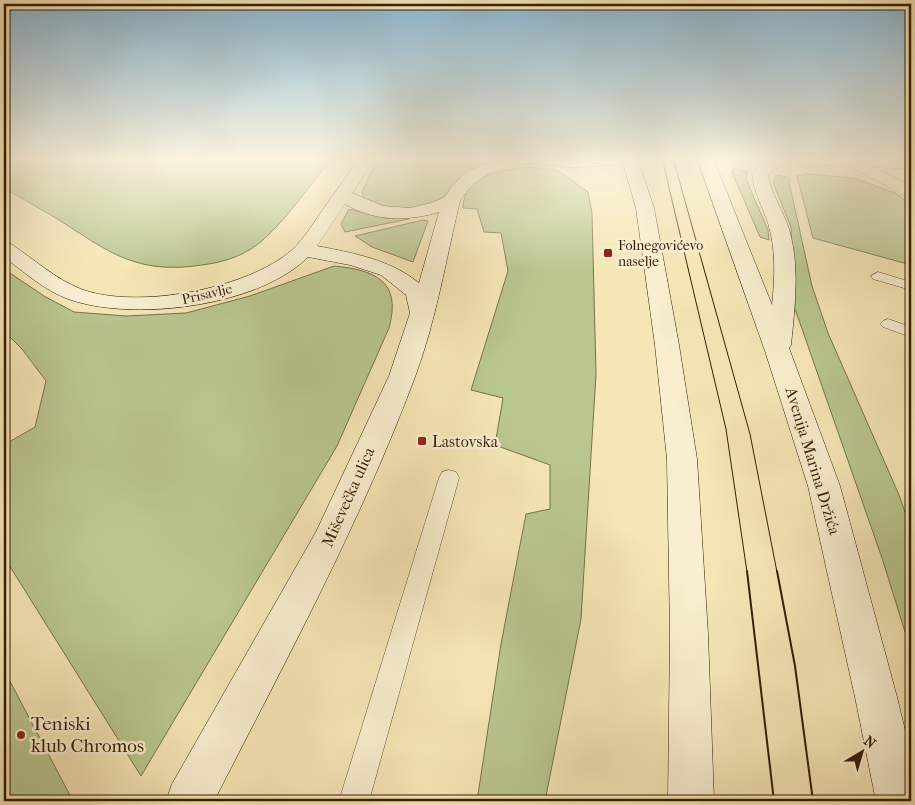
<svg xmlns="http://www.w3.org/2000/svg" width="915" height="805" font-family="'IM FELL French Canon',serif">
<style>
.green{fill:#bac690;stroke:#78724a}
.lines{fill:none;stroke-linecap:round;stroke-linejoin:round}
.lane-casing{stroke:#654f30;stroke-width:1}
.street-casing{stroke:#654f30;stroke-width:1}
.secondary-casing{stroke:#351d04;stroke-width:1}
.lane{fill:#f9efd0;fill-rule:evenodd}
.street{fill:#f9efd0;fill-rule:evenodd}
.secondary{fill:#f9efd0;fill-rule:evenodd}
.tram-far1{stroke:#351d04;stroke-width:1}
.tram{stroke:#351d04;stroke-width:2}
.poi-dot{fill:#8f2418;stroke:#f9efd0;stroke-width:2}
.labels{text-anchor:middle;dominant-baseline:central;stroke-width:5;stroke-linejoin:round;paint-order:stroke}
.far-poi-label{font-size:14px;fill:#351d04;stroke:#f9efd0;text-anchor:start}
.far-street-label{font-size:14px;fill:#351d04;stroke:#f9efd0}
.poi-label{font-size:16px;fill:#351d04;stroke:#f9efd0;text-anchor:start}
.street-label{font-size:16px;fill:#351d04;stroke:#f9efd0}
.near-poi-label{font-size:19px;fill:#351d04;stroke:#f9efd0;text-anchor:start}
</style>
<rect width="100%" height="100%" fill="#f6e6b6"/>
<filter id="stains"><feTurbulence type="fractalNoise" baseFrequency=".004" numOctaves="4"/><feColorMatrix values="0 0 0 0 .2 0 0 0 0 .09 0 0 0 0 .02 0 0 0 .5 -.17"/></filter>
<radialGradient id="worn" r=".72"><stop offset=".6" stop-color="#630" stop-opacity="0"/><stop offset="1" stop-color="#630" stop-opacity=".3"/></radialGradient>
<!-- green -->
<g class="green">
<path d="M 4,158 L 332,158 C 310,185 290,215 264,239 C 247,255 225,262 202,265 C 136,275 109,252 56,218 C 39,208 21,198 4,188 Z"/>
<path d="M 384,158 L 426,158 L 488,164 L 462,174 L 444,196 L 427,206 L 412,209 L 385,207 L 364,198 L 362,192 C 367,181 373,164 384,158 Z"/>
<path d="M 527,167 L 557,170 L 588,192 L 592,213 L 596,374 L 581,619 L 545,801 L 477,801 L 501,644 L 526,514 L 550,509 L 550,465 L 495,445 L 503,398 L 471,390 L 508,271 L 501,233 L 484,232 L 477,209 L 463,208 C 463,176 501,170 527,167 Z"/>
<polygon points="736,169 748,172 746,179 768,230 769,240 760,237 734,177 732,170"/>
<polygon points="807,174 854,178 895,193 911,204 911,265 813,238 797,176"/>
<polygon points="778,175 790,178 789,182 812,286 828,333 899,495 911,529 911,651 882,558 794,306 791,227 774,185 774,178"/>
<polygon points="349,209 385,218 409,219 345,232 341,224"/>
<polygon points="423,220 428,221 413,262 372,247 355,236"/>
<path d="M 334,266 C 375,270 402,281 389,328 L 337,446 L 141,776 L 4,557 L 4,445 L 35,427 L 46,381 L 22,349 L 4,331 L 4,269 L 44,296 L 74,312 L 126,316 L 186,313 L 250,296 Z"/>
<polygon points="4,670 73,801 4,801"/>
</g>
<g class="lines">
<defs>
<g id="lane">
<polygon points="878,272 911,282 911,290 873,279 871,276"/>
<polygon points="888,319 911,327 911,337 883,327 880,324 883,321"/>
<polygon points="449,470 456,472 459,478 369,801 339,801 439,478 442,472"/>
</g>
<polygon id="street" points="774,158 911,159 911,169 873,167 911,186 911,197 905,196 849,166 782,163 776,161"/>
<g id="secondary">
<path d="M 359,158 L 375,158 L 352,193 L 383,206 L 410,208 L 431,203 L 445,197 L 452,186 L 468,171 L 507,158 L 637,158 L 654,208 L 679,345 L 697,459 L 708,634 L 714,801 L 668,801 L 670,634 L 667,459 L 655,345 L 636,208 L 623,163 C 605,166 587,167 569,167 C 555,166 541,163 527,164 C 500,165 474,177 460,201 C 446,259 436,321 415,377 C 360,524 285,662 214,801 L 166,801 L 172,784 L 316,532 L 389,376 L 410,313 L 406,295 L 381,275 L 350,265 L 308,257 C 258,307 132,322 68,299 C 44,290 24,272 4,257 L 4,242 L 11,244 C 34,259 55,279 81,289 C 136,310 248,289 292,250 C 305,238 314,222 324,208 C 336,191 348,175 359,158 ZM 345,204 C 374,221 407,222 439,212 L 419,283 C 389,259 353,253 317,246 Z"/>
<path d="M 697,158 L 713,158 L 772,305 C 775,278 776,249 768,223 C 762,206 754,192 752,174 C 763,158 779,157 797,158 L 795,161 L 772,170 L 768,175 C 771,194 783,210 789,229 C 800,267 795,306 791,345 L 789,348 L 840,486 L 897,697 L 911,755 L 911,801 L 876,801 L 855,697 L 808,486 L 765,351 Z"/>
</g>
</defs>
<!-- lane casing -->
<use href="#lane" class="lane-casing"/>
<!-- street casing -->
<use href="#street" class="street-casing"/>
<!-- secondary casing -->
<use href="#secondary" class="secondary-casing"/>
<!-- lane -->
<use href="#lane" class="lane"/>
<!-- street -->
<use href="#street" class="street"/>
<!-- secondary -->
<use href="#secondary" class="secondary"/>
<!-- tram-far1 -->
<g class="tram-far1">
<polyline points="662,158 726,429 747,572"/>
<polyline points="673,158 750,434 777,572"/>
</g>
<!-- tram -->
<g class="tram">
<polyline points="747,571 774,801"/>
<polyline points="777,571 795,666 813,801"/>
</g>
</g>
<!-- sky -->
<linearGradient id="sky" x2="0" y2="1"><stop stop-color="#8bb8d4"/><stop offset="0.59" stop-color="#fbf4de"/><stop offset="1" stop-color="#fbf4de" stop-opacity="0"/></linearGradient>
<rect width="915" height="270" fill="url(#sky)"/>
<!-- markers -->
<g class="poi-dot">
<rect x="603" y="248" width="10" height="10" rx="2.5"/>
<rect x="417" y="436" width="10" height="10" rx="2.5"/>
<circle cx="21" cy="735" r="5"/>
</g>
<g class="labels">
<!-- far-poi labels -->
<g class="far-poi-label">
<text x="618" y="245">Folnegovićevo<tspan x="618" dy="16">naselje</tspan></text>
</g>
<!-- far-street labels -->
<g class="far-street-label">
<text transform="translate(207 294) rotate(-13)">Prisavlje</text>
</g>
<!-- poi labels -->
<g class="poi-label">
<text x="432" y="441">Lastovska</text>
</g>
<!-- street labels -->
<g class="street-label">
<text transform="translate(813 461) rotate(73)">Avenija Marina Držića</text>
<text transform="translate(348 497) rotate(-66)">Miševečka ulica</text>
</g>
<!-- near-poi labels -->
<g class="near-poi-label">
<text x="31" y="724">Teniski<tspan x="31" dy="22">klub Chromos</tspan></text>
</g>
</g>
<!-- margin -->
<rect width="915" height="805" fill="none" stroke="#f6e6b6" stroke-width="20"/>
<rect x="5" y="5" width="905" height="795" fill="none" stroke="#351d04" stroke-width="2.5"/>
<rect x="10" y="10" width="895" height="785" fill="none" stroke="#351d04"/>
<!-- north arrow -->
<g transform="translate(862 752) rotate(38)" stroke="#f9efd0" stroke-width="4" paint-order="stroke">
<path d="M0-4L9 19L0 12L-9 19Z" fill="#351d04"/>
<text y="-8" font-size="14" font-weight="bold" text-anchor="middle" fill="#351d04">N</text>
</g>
<rect width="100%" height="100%" filter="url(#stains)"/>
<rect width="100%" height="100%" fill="url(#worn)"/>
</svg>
